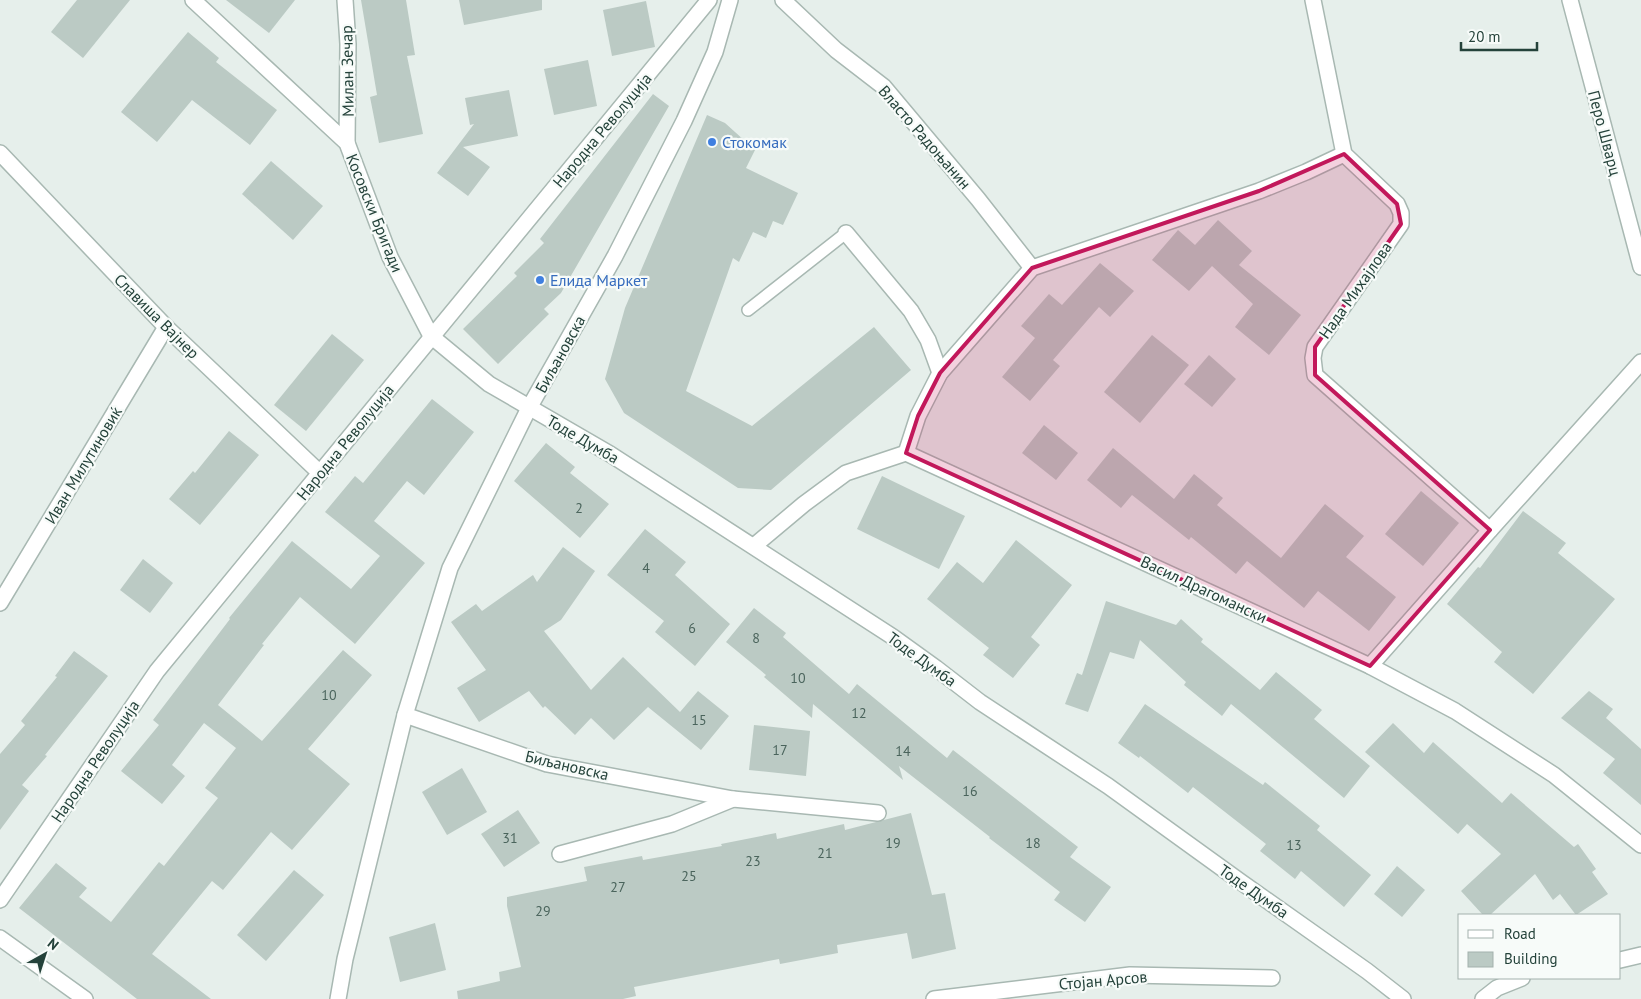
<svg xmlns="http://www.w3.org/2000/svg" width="1641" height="999" font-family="'PT Sans',sans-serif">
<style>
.building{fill:#bbcac4}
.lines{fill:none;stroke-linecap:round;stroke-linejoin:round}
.lane-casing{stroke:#a8b8b2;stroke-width:14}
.street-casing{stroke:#a8b8b2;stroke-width:18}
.lane{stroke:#fff;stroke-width:11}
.street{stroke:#fff;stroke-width:15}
.marked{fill:#c2185b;fill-opacity:0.2;stroke:#c2185b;stroke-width:4;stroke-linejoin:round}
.shop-dot{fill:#3f7fe0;stroke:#f7fbf9;stroke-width:2}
.labels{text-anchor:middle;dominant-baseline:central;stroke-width:4.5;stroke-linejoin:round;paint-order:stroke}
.number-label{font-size:14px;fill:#4a645c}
.street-label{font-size:16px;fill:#24423a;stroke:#f7fbf9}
.shop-label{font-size:16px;fill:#366cbe;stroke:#f7fbf9;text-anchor:start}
</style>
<rect width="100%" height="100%" fill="#e6efeb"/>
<!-- building -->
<g class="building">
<polygon points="77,0 130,0 83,58 51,32"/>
<polygon points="226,0 295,0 269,33"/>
<polygon points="361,0 406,0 415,55 407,56 423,134 379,143 370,97 377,95"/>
<polygon points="459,0 542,0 542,10 464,25"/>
<polygon points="646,1 655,47 612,56 603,10"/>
<polygon points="188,32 219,58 216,62 277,110 250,145 192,100 157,142 121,112"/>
<polygon points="588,60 597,106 554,115 544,69"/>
<polygon points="509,90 518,136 463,147 490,167 468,196 437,173 474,124 470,125 465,98"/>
<polygon points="653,94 669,106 561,293 544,309 549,314 498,364 463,329 517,276 514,273 544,243 540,239"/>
<polygon points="707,115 725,123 755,150 746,168 798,193 783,225 773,221 766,238 753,232 739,262 733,258 686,391 752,426 874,327 911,370 771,490 738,488 624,413 605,379 625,308"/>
<polygon points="271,161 323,206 293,240 242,194"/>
<polygon points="1218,220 1252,251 1239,265 1301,315 1269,355 1235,327 1253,304 1212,266 1189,291 1152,260 1178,230 1195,245"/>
<polygon points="1100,263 1134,291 1110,317 1099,307 1053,360 1060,366 1030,401 1002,377 1035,338 1021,326 1049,294 1062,305"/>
<polygon points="332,334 364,360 306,431 274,405"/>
<polygon points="1152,335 1189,365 1140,423 1104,392"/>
<polygon points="1209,355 1236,379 1212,407 1184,384"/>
<polygon points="432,399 474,432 424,495 407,481 374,521 425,563 355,644 300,597 262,644 264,645 218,705 262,741 343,650 372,675 308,749 350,784 292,850 271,832 223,890 212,881 152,954 211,999 137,999 19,908 56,863 87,888 79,897 111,922 159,862 164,866 218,798 205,788 236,748 204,723 172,765 185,776 162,804 121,771 159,725 153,720 230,619 229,618 292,541 351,589 380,556 325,512 355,476 363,483"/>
<polygon points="1044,425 1078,453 1056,480 1022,453"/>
<polygon points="229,431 259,455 200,525 169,499 193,471 195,473"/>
<polygon points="546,443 575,467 570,473 609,504 580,538 514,481"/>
<polygon points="1113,448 1174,499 1194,474 1223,498 1217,505 1281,558 1325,504 1364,536 1346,557 1396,597 1369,631 1318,591 1304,608 1247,561 1236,574 1191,537 1189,540 1132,495 1121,508 1087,480"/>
<polygon points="882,476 965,516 939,569 857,529"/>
<polygon points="1421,491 1459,523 1423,566 1385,534"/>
<polygon points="1523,511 1566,543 1558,553 1615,599 1533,694 1494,662 1502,652 1447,604 1478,567 1480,568"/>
<polygon points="645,529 686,562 675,575 730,624 695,666 655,632 664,621 607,575"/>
<polygon points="1016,540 1072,585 1031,637 1040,645 1013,678 983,655 989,648 927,599 957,562 983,583"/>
<polygon points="563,547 595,571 561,620 544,631 591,690 623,657 680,712 698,691 729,716 701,750 648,707 614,740 591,718 575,735 545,706 543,708 529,691 479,722 457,688 486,670 451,622 476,604 482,611 533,575 537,582"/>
<polygon points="143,559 173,583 150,613 120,590"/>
<polygon points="1106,601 1176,625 1181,619 1203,639 1201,642 1260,690 1276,672 1322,710 1314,719 1370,766 1344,798 1231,704 1222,716 1184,685 1186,682 1140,640 1134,659 1110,652 1088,712 1065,704 1077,673 1082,675"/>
<polygon points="754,608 786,633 783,637 849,694 857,684 947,758 953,750 1078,847 1070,857 1111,887 1085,922 1054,900 1060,892 989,838 990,837 899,766 903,780 813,704 812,718 764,677 766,675 726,642"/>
<polygon points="74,651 108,676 45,755 47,756 22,785 29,791 0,830 0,754 25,725 21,721 57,677 55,676"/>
<polygon points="1589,691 1613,709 1606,718 1641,749 1641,805 1603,773 1615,759 1561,718"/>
<polygon points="1145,704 1263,785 1265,782 1320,826 1317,830 1371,875 1344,907 1301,871 1295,879 1260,851 1266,844 1193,787 1188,793 1140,756 1139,758 1118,743"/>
<polygon points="1393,723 1424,753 1433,742 1502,803 1511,793 1574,847 1578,844 1596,869 1592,872 1608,894 1576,915 1560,894 1553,900 1535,874 1490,915 1483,915 1461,891 1501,854 1467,824 1458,834 1365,752"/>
<polygon points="754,725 810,731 806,776 749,770"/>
<polygon points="462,768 487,812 447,835 422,792"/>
<polygon points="518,810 540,843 504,867 481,834"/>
<polygon points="911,813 932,895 945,893 956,949 912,959 907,933 837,945 838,953 780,964 779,959 634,987 636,996 623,999 458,999 457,991 500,981 499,972 521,967 507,906 507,897 587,881 584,867 642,856 643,860 722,846 721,844 776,833 777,839 844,824 845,830"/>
<polygon points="1397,866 1425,890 1402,917 1374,894"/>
<polygon points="294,870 324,895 266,961 237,935"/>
<polygon points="435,923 446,970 400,982 389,937"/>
</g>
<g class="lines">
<defs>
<polyline id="lane" points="748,310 846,233"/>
<g id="street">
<polyline points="193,0 347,143 390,257 431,336 489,384 610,454 893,637 936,668 980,702 1108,786 1241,882 1367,971 1403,999"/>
<polyline points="345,0 348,44 347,143"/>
<polyline points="783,0 836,50 884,87 978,199 1032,268"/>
<polyline points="1313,0 1344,154 1397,204 1401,213 1401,224 1315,347 1313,358 1315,375 1490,530"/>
<polyline points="1570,0 1641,267"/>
<polyline points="0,153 166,327 320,473"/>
<polyline points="846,233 911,311 928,340 940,373"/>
<polyline points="906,453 918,416 940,373 1032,268 1259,191 1306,172 1344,154"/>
<polyline points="754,546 804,504 846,473 906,453 1370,666 1455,711 1554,775 1641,845"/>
<polyline points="0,603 166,327"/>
<polyline points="1370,666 1490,530 1641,362"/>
<polyline points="405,715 547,764 733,799 878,813"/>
<polyline points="560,854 672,824 733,799"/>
<polyline points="0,900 157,671 709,0"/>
<polyline points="0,938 85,999"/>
<polyline points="1620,960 1641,955"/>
<polyline points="338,999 345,959 405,715 450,568 529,408 615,256 684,121 715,52 730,0"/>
<polyline points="934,999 1130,975 1272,978"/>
<polyline points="1483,999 1497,988 1522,978"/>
</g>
</defs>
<!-- lane casing -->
<use href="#lane" class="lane-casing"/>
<!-- street casing -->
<use href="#street" class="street-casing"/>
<!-- lane -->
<use href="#lane" class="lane"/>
<!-- street -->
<use href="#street" class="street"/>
</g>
<!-- marked area -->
<path class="marked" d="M 1344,154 L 1397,204 L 1401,224 L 1315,347 L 1315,375 L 1490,530 L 1370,666 L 906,453 L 918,416 L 940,373 L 1032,268 L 1259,191 Z"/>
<!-- markers -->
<g class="shop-dot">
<circle cx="712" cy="142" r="5"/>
<circle cx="540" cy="280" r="5"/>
</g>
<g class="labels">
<!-- number labels -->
<g class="number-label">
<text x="579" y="508">2</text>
<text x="646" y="568">4</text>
<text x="692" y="628">6</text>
<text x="756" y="638">8</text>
<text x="798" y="678">10</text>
<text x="329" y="695">10</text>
<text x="859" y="713">12</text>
<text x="699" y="720">15</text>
<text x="780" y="750">17</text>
<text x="903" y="751">14</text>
<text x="970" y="791">16</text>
<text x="510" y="838">31</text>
<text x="893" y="843">19</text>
<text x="1033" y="843">18</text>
<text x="1294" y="845">13</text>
<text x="825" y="853">21</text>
<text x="753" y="861">23</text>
<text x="689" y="876">25</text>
<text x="618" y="887">27</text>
<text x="543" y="911">29</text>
</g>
<!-- street labels -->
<g class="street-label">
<text transform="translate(347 71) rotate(-91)">Милан Зечар</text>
<text transform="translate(602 130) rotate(-50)">Народна Револуција</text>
<text transform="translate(1605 133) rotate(75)">Перо Шварц</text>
<text transform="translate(925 137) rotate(49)">Власто Радоњанин</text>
<text transform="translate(375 213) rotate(68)">Косовски Бригади</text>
<text transform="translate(1355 290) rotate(-55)">Нада Михајлова</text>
<text transform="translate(157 316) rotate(45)">Славиша Вајнер</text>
<text transform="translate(560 354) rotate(-61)">Биљановска</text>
<text transform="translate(583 439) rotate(30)">Тоде Думба</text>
<text transform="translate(345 442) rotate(-51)">Народна Револуција</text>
<text transform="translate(83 465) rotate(-59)">Иван Милутиновиќ</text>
<text transform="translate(1204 589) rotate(25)">Васил Драгомански</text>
<text transform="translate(922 659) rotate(36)">Тоде Думба</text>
<text transform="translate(95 761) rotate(-56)">Народна Револуција</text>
<text transform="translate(567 765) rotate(13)">Биљановска</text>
<text transform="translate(1254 891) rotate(35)">Тоде Думба</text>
<text transform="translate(1103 980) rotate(-5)">Стојан Арсов</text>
</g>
<!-- shop labels -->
<g class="shop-label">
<text x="722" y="142">Стокомак</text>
<text x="550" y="280">Елида Маркет</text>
</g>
</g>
<!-- legend -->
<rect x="1458" y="914" width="162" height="65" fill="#f7fbf9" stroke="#a3b1ad"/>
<rect x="1468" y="930" width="25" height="8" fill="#ffffff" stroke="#a3b1ad"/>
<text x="1504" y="939" font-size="15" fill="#24423a">Road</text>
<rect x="1468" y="952" width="25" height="15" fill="#bbcac4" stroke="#a3b1ad"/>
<text x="1504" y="964" font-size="15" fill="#24423a">Building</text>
<!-- north arrow -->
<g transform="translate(45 954) rotate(39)" stroke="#f7fbf9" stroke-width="4" paint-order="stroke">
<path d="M0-4L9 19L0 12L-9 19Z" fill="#24423a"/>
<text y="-8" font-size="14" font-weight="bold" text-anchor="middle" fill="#24423a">N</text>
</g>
<!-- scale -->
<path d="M1461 42v8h76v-8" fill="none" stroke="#24423a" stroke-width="2.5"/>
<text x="1468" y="42" font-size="15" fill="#24423a" stroke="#f7fbf9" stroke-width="4" paint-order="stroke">20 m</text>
</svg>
